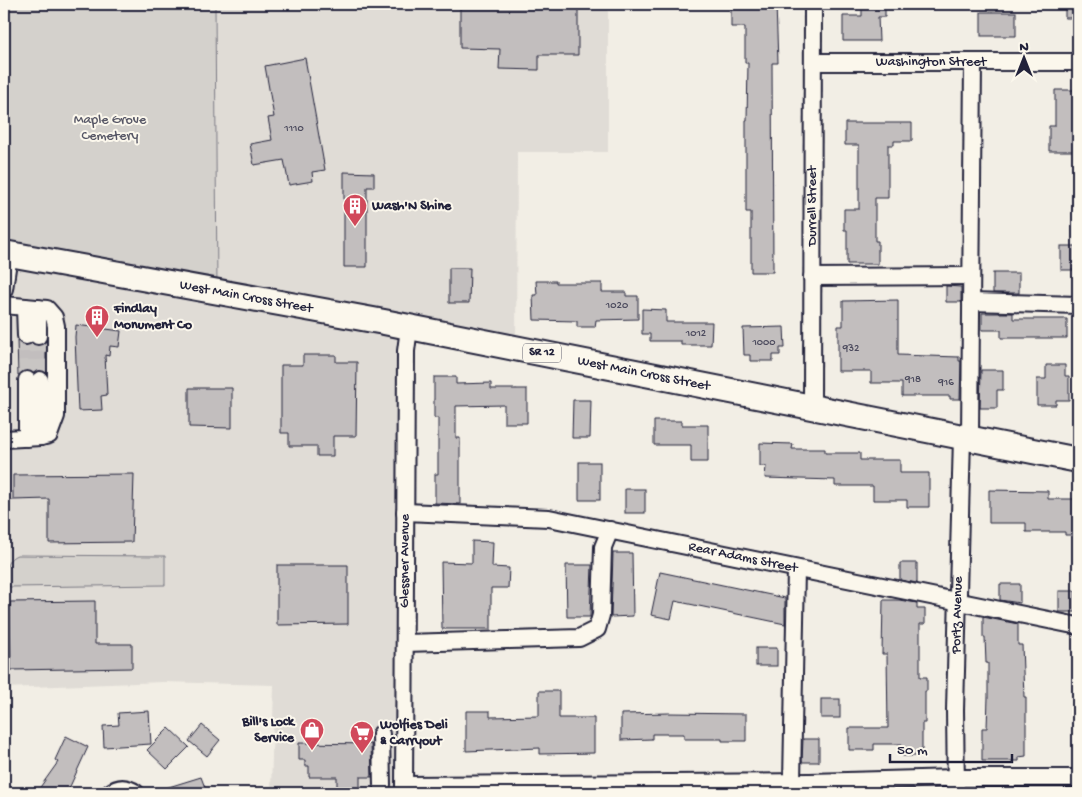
<svg xmlns="http://www.w3.org/2000/svg" width="1082" height="797" font-family="'Gochi Hand',sans-serif">
<style>
.built{fill:#e0dcd6}
.green{fill:#d4d1cc;stroke:#7b7a84}
.building{fill:#c2bebe;stroke:#22223b}
.lines{fill:none;stroke-linecap:round;stroke-linejoin:round}
.minor-tunnel{stroke:#c8c5c3;stroke-width:16;stroke-dasharray:16 8;stroke-linecap:butt}
.minor-casing{stroke:#22223b;stroke-width:20}
.highway-casing{stroke:#22223b;stroke-width:28}
.minor{stroke:#fbf7ec;stroke-width:16}
.highway{stroke:#fbf7ec;stroke-width:24}
.labels{text-anchor:middle;dominant-baseline:central;stroke-width:4;stroke-linejoin:round;paint-order:stroke}
.number-label{font-size:11px;fill:#4a495c}
.shield{fill:#fbf7ec;stroke:#636270;stroke-width:1}
.shield-label{font-size:12px;font-weight:bold;fill:#22223b}
.street-label{font-size:14px;fill:#22223b;stroke:#fbf7ec}
.park-label{font-size:14px;fill:#575766;stroke:#fbf7ec}
.poi-label{font-size:14px;font-weight:bold;fill:#22223b;stroke:#fbf7ec;text-anchor:start}
</style>
<rect width="100%" height="100%" fill="#f2eee5"/>
<filter id="ink" filterUnits="userSpaceOnUse"><feTurbulence type="fractalNoise" baseFrequency=".02" numOctaves="2"/><feDisplacementMap in="SourceGraphic" scale="10" xChannelSelector="R" yChannelSelector="G"/><feConvolveMatrix kernelMatrix="1 2 1 2 8 2 1 2 1" color-interpolation-filters="sRGB"/></filter>
<g filter="url(#ink)">
<!-- built -->
<polygon class="built" points="215,4 608,4 608,152 517,152 516,348 409,328 404,793 271,791 274,685 163,682 4,688 4,253 217,291"/>
<!-- green -->
<g class="green">
<polygon points="4,4 215,4 217,292 4,253"/>
<path d="M 17,555 L 165,556 L 165,585 L 10,587 L 5,583 C 6,571 5,560 17,555 Z"/>
</g>
<!-- building -->
<g class="building">
<polygon points="460,4 578,4 578,55 539,55 539,70 499,69 500,49 460,48"/>
<polygon points="737,4 776,4 778,63 772,63 773,272 751,272 751,212 746,212 746,120 747,120 748,63 745,63 745,27 731,27 731,8 737,8"/>
<polygon points="862,4 885,4 885,17 878,17 879,41 843,41 843,16 862,16"/>
<rect x="1065" y="4" width="13" height="14"/>
<rect x="981" y="12" width="35" height="24"/>
<polygon points="305,58 325,170 312,172 313,181 289,185 284,160 254,165 250,144 272,140 268,118 274,117 265,66"/>
<polygon points="1055,90 1078,90 1078,151 1049,151 1049,126 1055,126"/>
<polygon points="845,123 912,123 912,141 894,141 894,145 888,145 888,198 875,198 875,241 878,241 878,264 847,264 847,230 844,230 844,209 859,209 859,145 845,145"/>
<polygon points="344,172 374,173 374,187 367,187 367,267 344,267"/>
<rect x="1061" y="246" width="17" height="24"/>
<polygon points="449,268 470,268 469,303 449,303"/>
<rect x="993" y="273" width="26" height="20"/>
<polygon points="536,281 556,281 556,283 602,283 602,292 626,292 626,296 638,296 638,319 596,320 595,327 577,327 577,321 534,320 533,295 537,295"/>
<polygon points="946,286 961,287 961,302 946,302"/>
<polygon points="898,300 898,355 959,357 959,361 961,361 960,399 950,399 950,396 902,396 902,383 871,383 871,371 838,371 838,326 843,326 843,301"/>
<polygon points="642,309 666,310 666,322 712,322 711,345 681,345 681,341 650,341 650,334 642,334"/>
<polygon points="982,313 1013,313 1013,319 1067,319 1067,338 1001,338 1001,330 982,330"/>
<polygon points="76,325 121,331 119,347 110,346 109,356 105,355 107,395 101,396 102,410 78,411 75,337"/>
<polygon points="784,327 785,348 780,348 780,355 773,355 773,361 750,361 750,355 744,355 743,328"/>
<polygon points="17,340 21,345 26,346 32,344 38,346 46,342 46,372 39,370 33,373 27,370 22,372 18,375"/>
<polygon points="303,355 336,355 336,362 357,362 356,436 333,436 333,456 317,456 317,446 289,446 289,433 281,433 281,365 303,365"/>
<polygon points="1046,365 1065,365 1065,376 1069,376 1069,400 1056,400 1056,405 1037,405 1037,379 1046,379"/>
<polygon points="981,370 1003,370 1003,390 997,390 997,408 980,408"/>
<polygon points="434,377 456,377 456,384 491,383 491,389 527,389 527,423 504,423 504,405 456,406 456,438 460,438 460,504 435,503 435,474 438,474 438,418 434,418"/>
<polygon points="189,388 232,388 232,428 189,427"/>
<polygon points="573,400 591,400 590,438 572,438"/>
<polygon points="654,421 682,421 682,425 708,425 708,462 691,462 691,445 654,445"/>
<polygon points="760,443 793,444 792,449 825,449 825,453 860,453 860,460 900,460 900,473 929,473 929,507 907,507 907,500 873,500 873,486 835,486 835,480 765,478 766,466 760,466"/>
<rect x="579" y="462" width="21" height="38"/>
<polygon points="134,474 132,542 49,543 49,499 13,500 13,475"/>
<rect x="625" y="489" width="20" height="24"/>
<polygon points="989,490 1048,491 1048,499 1078,499 1078,535 1065,535 1065,532 1026,532 1026,523 989,523"/>
<polygon points="472,541 493,542 492,567 509,568 508,588 491,588 491,629 442,629 441,562 472,563"/>
<polygon points="613,553 632,553 633,616 611,617"/>
<polygon points="900,563 917,563 917,583 900,580"/>
<polygon points="277,565 348,565 348,624 277,625"/>
<polygon points="566,565 592,565 590,617 567,617"/>
<polygon points="660,572 785,598 785,624 675,601 671,619 651,615"/>
<polygon points="1000,584 1020,584 1020,603 1000,600"/>
<rect x="1059" y="591" width="17" height="21"/>
<polygon points="883,600 899,600 917,603 917,609 925,609 925,624 920,624 920,677 927,677 927,691 925,691 925,723 922,723 922,756 902,756 902,744 874,744 874,750 849,750 849,728 888,728 887,654 882,654"/>
<polygon points="95,601 95,644 132,644 132,668 11,670 10,602"/>
<polygon points="983,617 1018,624 1018,645 1022,645 1024,697 1026,697 1026,756 1019,757 1019,761 982,761 982,728 987,728 988,697 988,663 986,663 985,637 983,637"/>
<rect x="756" y="648" width="21" height="18"/>
<polygon points="539,691 559,691 559,718 594,718 594,753 540,754 540,748 466,751 466,711 490,711 490,717 539,716"/>
<rect x="821" y="699" width="19" height="19"/>
<polygon points="149,711 151,744 104,747 103,726 119,725 118,713"/>
<polygon points="669,713 746,714 746,741 722,741 722,739 684,739 684,734 652,734 652,739 621,740 621,714"/>
<polygon points="202,725 220,740 207,756 189,741"/>
<polygon points="169,728 189,747 167,769 147,750"/>
<polygon points="66,736 88,747 67,793 36,793 58,762 55,760"/>
<polygon points="803,739 819,739 819,762 802,762"/>
<polygon points="299,743 371,744 372,777 360,777 360,793 337,793 337,777 309,777 309,766 305,766 305,760 299,760"/>
<polygon points="201,777 207,793 159,793 159,790"/>
</g>
<g class="lines">
<!-- minor-tunnel -->
<g class="minor-tunnel">
<polyline points="26,336 27,380"/>
<polyline points="38,336 40,380"/>
</g>
<defs>
<g id="minor">
<path id="s1" d="M 813,62 L 1078,62"/>
<polyline points="812,277 971,276"/>
<polyline points="4,289 9,254"/>
<polyline points="971,302 1078,305"/>
<polyline points="4,305 47,309 54,317 56,326 56,416 49,435 41,437 4,439"/>
<polyline points="25,307 26,336"/>
<polyline points="38,308 38,336"/>
<polyline points="27,380 27,438"/>
<polyline points="40,380 41,437"/>
<path id="s2" d="M 812,407 L 813,4"/>
<polyline points="970,438 973,62"/>
<path id="s3" d="M 405,512 L 549,518 L 1078,626"/>
<polyline points="405,643 579,638 597,629 601,615 603,547 610,530"/>
<polyline points="381,734 382,785"/>
<polyline points="792,782 796,569"/>
<polyline points="404,785 810,782 956,778 1078,778"/>
<path d="M 110,793 C 119,786 127,787 136,793"/>
<path id="s4" d="M 404,793 L 406,351 L 409,328"/>
<path id="s5" d="M 956,793 L 955,710 L 962,437"/>
</g>
<g id="highway">
<path id="s6" d="M 4,253 L 384,322 L 1078,460"/>
</g>
</defs>
<!-- minor casing -->
<use href="#minor" class="minor-casing"/>
<!-- highway casing -->
<use href="#highway" class="highway-casing"/>
<!-- minor -->
<use href="#minor" class="minor"/>
<!-- highway -->
<use href="#highway" class="highway"/>
</g>
</g>
<!-- icons -->
<defs>
<symbol id="building-pin" viewBox="-11 -11 22 30"><path d="M0 17L-7.5 6A9.5 9.5 0 1 1 7.5 6Z" fill="#d1495b" stroke="#fbf7ec"/><path d="M-4-6H4V6H1V3H-1V6H-4ZM-2.5-4.3h1.7v1.8h-1.7ZM.8-4.3h1.7v1.8H.8ZM-2.5-1h1.7V.8h-1.7ZM.8-1h1.7V.8H.8Z" fill="#fff"/></symbol>
<symbol id="shop-pin" viewBox="-11 -11 22 30"><path d="M0 17L-7.5 6A9.5 9.5 0 1 1 7.5 6Z" fill="#d1495b" stroke="#fbf7ec"/><path d="M-5-2.5h2.3a2.7 3.5 0 0 1 5.4 0H5L5.5 6h-11ZM-1.5-2.5h3a1.5 2.3 0 0 0-3 0Z" fill="#fff"/></symbol>
<symbol id="supermarket-pin" viewBox="-11 -11 22 30"><path d="M0 17L-7.5 6A9.5 9.5 0 1 1 7.5 6Z" fill="#d1495b" stroke="#fbf7ec"/><path d="M-6-5.5h2.5l.6 2H6L4.5 2H-2.5L-4.4-4H-6ZM-1.5 3.2a1.3 1.3 0 1 0 .1 0ZM3 3.2a1.3 1.3 0 1 0 .1 0Z" fill="#fff"/></symbol>
</defs>
<g fill-rule="evenodd">
<use href="#building-pin" x="341" y="192" width="28" height="38"/>
<use href="#building-pin" x="83" y="303" width="28" height="38"/>
<use href="#shop-pin" x="298" y="716" width="28" height="38"/>
<use href="#supermarket-pin" x="348" y="719" width="28" height="38"/>
</g>
<g class="labels">
<!-- number labels -->
<g class="number-label">
<text x="294" y="129">1110</text>
<text x="617" y="306">1020</text>
<text x="696" y="334">1012</text>
<text x="764" y="343">1000</text>
<text x="851" y="349">932</text>
<text x="913" y="380">918</text>
<text x="946" y="383">916</text>
</g>
<!-- shield labels -->
<rect class="shield" x="523" y="343.5" width="38" height="19" rx="4"/>
<g class="shield-label">
<text x="542" y="353">SR 12</text>
</g>
<!-- street labels -->
<g class="street-label">
<text stroke="none"><textPath href="#s1" startOffset="118">Washington Street</textPath></text>
<text stroke="none"><textPath href="#s2" startOffset="201">Durrell Street</textPath></text>
<text stroke="none"><textPath href="#s6" startOffset="246">West Main Cross Street</textPath></text>
<text stroke="none"><textPath href="#s6" startOffset="651">West Main Cross Street</textPath></text>
<text stroke="none"><textPath href="#s3" startOffset="342">Rear Adams Street</textPath></text>
<text stroke="none"><textPath href="#s4" startOffset="232">Glessner Avenue</textPath></text>
<text stroke="none"><textPath href="#s5" startOffset="178">Portz Avenue</textPath></text>
</g>
<!-- park labels -->
<g class="park-label">
<text x="110" y="120">Maple Grove<tspan x="110" dy="16">Cemetery</tspan></text>
</g>
<!-- poi labels -->
<g class="poi-label">
<text x="372" y="206">Wash'N Shine</text>
<text x="114" y="309">Findlay<tspan x="114" dy="16">Monument Co</tspan></text>
<text x="294" y="722" text-anchor="end">Bill's Lock<tspan x="294" dy="16">Service</tspan></text>
<text x="380" y="725">Wolfies Deli<tspan x="380" dy="16">&amp; Carryout</tspan></text>
</g>
</g>
<!-- margin -->
<rect width="1082" height="797" fill="none" stroke="#fbf7ec" stroke-width="20"/>
<rect x="10" y="10" width="1062" height="777" fill="none" stroke="#22223b" stroke-width="2" filter="url(#ink)"/>
<!-- north arrow -->
<g transform="translate(1024 58)" stroke="#fbf7ec" stroke-width="4" paint-order="stroke">
<path d="M0-4L9 19L0 12L-9 19Z" fill="#22223b"/>
<text y="-8" font-size="14" font-weight="bold" text-anchor="middle" fill="#22223b">N</text>
</g>
<!-- scale -->
<path d="M890 754v8h122v-8" fill="none" stroke="#22223b" stroke-width="2.5"/>
<text x="897" y="754" font-size="15" fill="#22223b" stroke="#fbf7ec" stroke-width="4" paint-order="stroke">50 m</text>
</svg>
